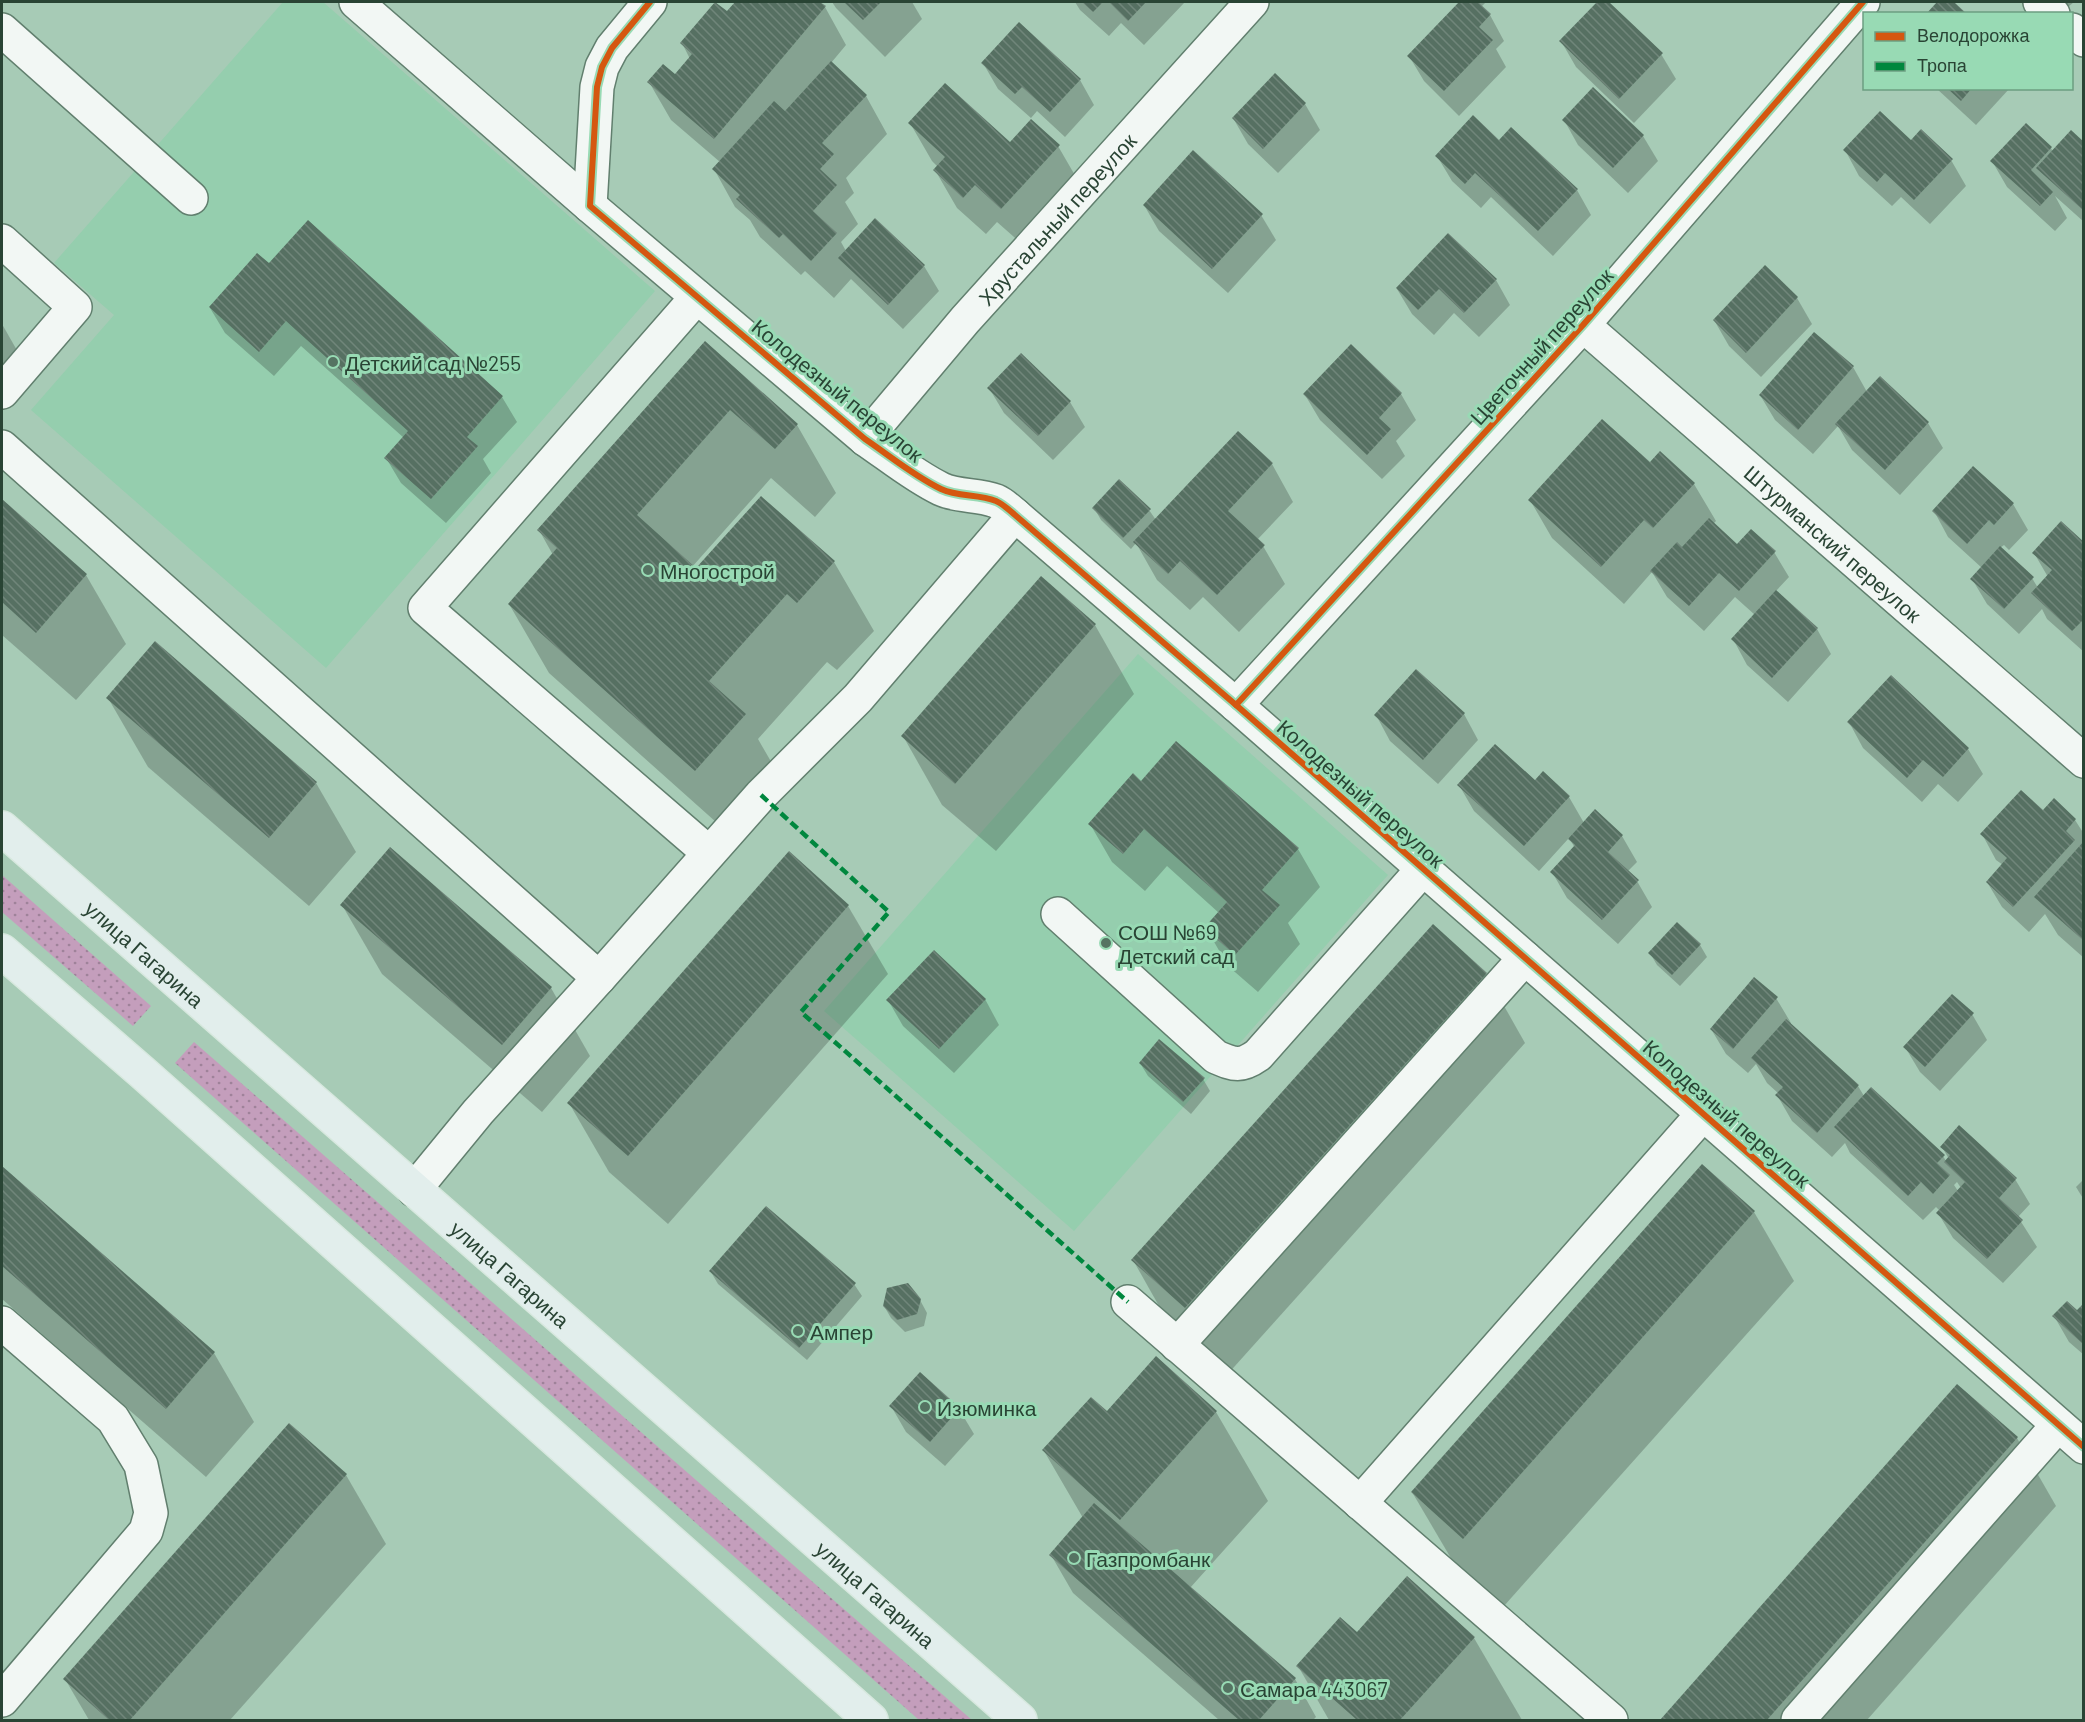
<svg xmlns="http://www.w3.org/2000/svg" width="2085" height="1722" font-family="Barlow,sans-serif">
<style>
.built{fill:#95ceae}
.grass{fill:url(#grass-dots)}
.shadow{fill:#0003;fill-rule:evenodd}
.building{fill:url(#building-back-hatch)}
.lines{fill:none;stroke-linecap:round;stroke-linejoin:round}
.minor-casing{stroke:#617f6e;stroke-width:36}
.major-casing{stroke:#d7e8de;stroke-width:36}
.minor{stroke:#f2f7f4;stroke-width:33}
.major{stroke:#e2eeec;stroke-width:33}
.quiet{stroke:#00873e;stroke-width:4.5;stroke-dasharray:9 4.5;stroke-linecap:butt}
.cycleway-casing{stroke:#98dab4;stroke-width:10}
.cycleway{stroke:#d55710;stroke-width:6}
.poi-dot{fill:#557362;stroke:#98dab4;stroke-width:2}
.labels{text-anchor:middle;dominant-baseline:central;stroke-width:6;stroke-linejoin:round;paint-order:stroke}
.street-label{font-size:21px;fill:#294434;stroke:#98dab4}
.poi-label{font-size:21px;fill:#294434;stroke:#98dab4;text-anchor:start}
</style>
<defs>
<pattern id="grass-dots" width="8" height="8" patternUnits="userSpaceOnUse" patternTransform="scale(1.5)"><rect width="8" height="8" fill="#c49ebc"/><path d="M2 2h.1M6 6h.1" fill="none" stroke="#9f829a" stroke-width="1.8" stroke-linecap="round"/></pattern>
<pattern id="building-back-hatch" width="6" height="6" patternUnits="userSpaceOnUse" patternTransform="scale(1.5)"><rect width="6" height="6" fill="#567062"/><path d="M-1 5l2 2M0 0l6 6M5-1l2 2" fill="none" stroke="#70867a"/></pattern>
</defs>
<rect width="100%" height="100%" fill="#a7cbb6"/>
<!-- built -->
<g class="built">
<polygon points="283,2 323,2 655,291 326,668 31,410 114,315 54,263"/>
<polygon points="1138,654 1388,875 1074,1231 824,1011"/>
</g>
<!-- grass -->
<g class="grass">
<polygon points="2,875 151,1006 133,1026 2,912"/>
<polygon points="194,1042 869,1631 972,1720 919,1720 175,1063"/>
</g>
<!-- shadow -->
<g class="shadow">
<polygon points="737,2 818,2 825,7 846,45 831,63 866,96 887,134 846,178 854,193 845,202 858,224 841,242 846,251 924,266 939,291 903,329 851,279 834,298 805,271 801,275 760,237 750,220 735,207 714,169 720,162 671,120 649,82 676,76 690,59 682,43 727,13"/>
<polygon points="832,2 912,2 922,19 885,57 836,8"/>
<polygon points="1075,2 1185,2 1144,45 1121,23 1109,36 1080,10"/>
<polygon points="1461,2 1486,2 1481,7 1490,15 1504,41 1496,49 1506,67 1459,116 1424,81 1409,56"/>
<polygon points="1599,2 1607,2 1661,54 1676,79 1634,123 1576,67 1561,41"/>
<polygon points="2063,2 2074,2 2068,7"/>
<polygon points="983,63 1080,80 1094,105 1065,137 1037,111 1031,118 998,89"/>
<polygon points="1275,75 1305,104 1320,130 1278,173 1248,144 1233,118"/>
<polygon points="1936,88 2010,88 1976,125"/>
<polygon points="1593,89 1643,136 1658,161 1628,193 1578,145 1564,120"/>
<polygon points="910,123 1010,144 1058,146 1080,184 1023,245 997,222 986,234 957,208 935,170 938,167 932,161"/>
<polygon points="1499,142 1577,190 1591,215 1553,256 1491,197 1481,208 1452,181 1437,156"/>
<polygon points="2084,144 2084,222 2055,196 2067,218 2055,231 2007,187 1992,161 2051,148 2053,152"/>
<polygon points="1845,150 1951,160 1966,186 1930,224 1901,197 1892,206 1859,176"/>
<polygon points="1144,205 1261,215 1276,240 1228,293 1159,231"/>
<polygon points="269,265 502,397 517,422 483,459 491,473 446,523 401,483 386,458 404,438 301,346 274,376 225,333 210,308"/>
<polygon points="1765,267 1797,298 1812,324 1761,377 1729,346 1714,320"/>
<polygon points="1496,280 1510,305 1479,337 1454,313 1434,335 1412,314 1397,289"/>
<polygon points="2,324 31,375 2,409"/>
<polygon points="1815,334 1853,367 1867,392 1880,378 1928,423 1943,448 1900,495 1852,450 1838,426 1813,454 1775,420 1760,395"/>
<polygon points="705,343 797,425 836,493 815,517 771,478 692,567 696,571 834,562 874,631 837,670 827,662 758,739 784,784 735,839 549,673 509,604 553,555 539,530"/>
<polygon points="1351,346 1401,394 1416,420 1396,441 1405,456 1382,479 1320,420 1305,395"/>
<polygon points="989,388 1070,402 1085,427 1053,460 1004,413"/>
<polygon points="1272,464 1293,502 1257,540 1263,546 1285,584 1239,632 1203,597 1190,610 1157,580 1136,543 1131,549 1101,520 1094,508 1149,510 1156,520"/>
<polygon points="1650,464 1694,484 1716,521 1713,524 1737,546 1774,552 1789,577 1776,591 1817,629 1831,654 1788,702 1747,665 1733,639 1755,615 1735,597 1704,631 1667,597 1652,572 1624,604 1552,538 1530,500"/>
<polygon points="1974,468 2013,504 2028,530 2009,550 2004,545 2000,548 2032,578 2038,588 2048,577 2034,553 2084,544 2084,652 2047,619 2042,609 2019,634 1987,604 1972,579 1982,568 1948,537 1934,511"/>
<polygon points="2,501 86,575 126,644 76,700 2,635"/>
<polygon points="1095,625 1134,694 996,851 942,805 903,736"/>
<polygon points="155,643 316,783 356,852 309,906 148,767 108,698"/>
<polygon points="1464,714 1478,740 1438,784 1390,741 1376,715"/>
<polygon points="1849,722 1968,749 1983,774 1958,802 1938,784 1922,802 1863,748"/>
<polygon points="1535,782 1569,797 1584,823 1595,811 1622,836 1637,862 1627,872 1637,881 1652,907 1618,944 1567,898 1552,872 1575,848 1569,838 1539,871 1474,811 1459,785"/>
<polygon points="1141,783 1298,849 1320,887 1288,923 1300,944 1258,992 1228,966 1206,928 1219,913 1167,866 1145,891 1112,862 1090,824"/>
<polygon points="2054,800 2075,820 2084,834 2084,958 2058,935 2045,914 2029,932 2002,907 1987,882 2003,865 1996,860 1982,834 2043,812"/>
<polygon points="342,905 551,988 590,1056 542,1112 382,974"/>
<polygon points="848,906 888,974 668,1224 609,1172 569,1103"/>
<polygon points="1700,945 1707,957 1680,986 1657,965 1650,953"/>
<polygon points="1486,974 1525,1043 1226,1376 1172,1329 1133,1260"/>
<path d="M 1776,998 L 1791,1023 L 1790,1025 L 1858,1086 L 1864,1096 L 1943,1156 L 1946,1161 L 1949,1159 L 1942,1147 L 2015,1179 L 2030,1204 L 2018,1217 L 2037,1247 L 2003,1283 L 1953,1238 L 1938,1213 L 1940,1211 L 1936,1207 L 1923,1220 L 1850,1153 L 1845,1143 L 1832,1157 L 1792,1121 L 1777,1095 L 1779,1094 L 1767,1083 L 1756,1064 L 1748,1073 L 1726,1054 L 1711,1029 ZM 1957,1182 L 1961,1188 L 1958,1191 L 1954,1185 Z"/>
<polygon points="985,999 999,1025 954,1073 903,1026 888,1000"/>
<polygon points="1972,1014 1987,1040 1940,1091 1920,1072 1905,1047"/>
<polygon points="1140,1063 1203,1079 1210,1091 1191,1114 1148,1076"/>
<polygon points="2,1168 214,1353 254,1422 206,1477 2,1299"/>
<polygon points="2084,1179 2084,1200 2076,1187"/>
<polygon points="1754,1212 1794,1281 1504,1606 1452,1560 1412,1492"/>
<polygon points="711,1272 854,1284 862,1296 807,1360 718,1284"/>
<polygon points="920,1300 927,1313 924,1326 905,1332 891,1318 884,1306"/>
<polygon points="2084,1305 2084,1355 2069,1342 2054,1316 2077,1312"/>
<polygon points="1156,1358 1216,1412 1268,1501 1190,1588 1295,1679 1316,1717 1313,1720 1219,1720 1073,1593 1051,1555 1083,1518 1044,1451 1107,1413"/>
<polygon points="1957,1386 2017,1438 2056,1506 1867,1720 1662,1720"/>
<polygon points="891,1406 959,1409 974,1434 945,1466 906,1432"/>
<polygon points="346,1475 386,1544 230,1720 89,1720 65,1679"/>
<polygon points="1357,1634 1474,1638 1522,1720 1329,1720 1298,1666"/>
</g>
<!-- building -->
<g class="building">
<polygon points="715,2 727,11 735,2 820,2 826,6 714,139 647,82 663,64 675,74 692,54 680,43"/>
<polygon points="844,2 881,2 863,20"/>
<polygon points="1082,2 1103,2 1093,12"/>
<polygon points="1109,2 1146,2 1128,21"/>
<polygon points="1459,2 1478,2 1491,14 1479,27 1493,40 1444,91 1407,56"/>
<polygon points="1597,2 1609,2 1663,53 1619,99 1559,41"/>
<polygon points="1937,2 1954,2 1967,14 1926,14"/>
<polygon points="1019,22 1081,79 1050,112 1022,87 1015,94 981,63"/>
<polygon points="831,61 867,95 822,143 834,154 820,169 837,185 813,211 837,233 811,261 783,234 779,238 736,199 740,195 712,169 774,101 785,111"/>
<polygon points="1275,73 1306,103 1263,149 1232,118"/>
<polygon points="945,83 1010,142 1031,119 1060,145 1001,209 975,185 963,198 933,170 945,157 908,123"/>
<polygon points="1593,87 1644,135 1613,168 1562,120"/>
<polygon points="1947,88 1972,88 1961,101"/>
<polygon points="1880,111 1911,140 1921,129 1953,159 1914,200 1885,173 1877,182 1843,150"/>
<polygon points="1473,115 1499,140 1511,127 1578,189 1538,231 1475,173 1465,184 1435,156"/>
<polygon points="2026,123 2052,147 2031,170 2053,192 2040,206 1990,161"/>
<polygon points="2071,130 2084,142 2084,211 2036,168"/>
<polygon points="1193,150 1263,214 1212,269 1143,205"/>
<polygon points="875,218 925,265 888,305 838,258"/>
<polygon points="308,220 503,396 467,437 478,446 431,499 384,458 408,431 286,321 259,352 209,307 257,253 269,263"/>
<polygon points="1448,233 1497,279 1464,313 1439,289 1418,310 1396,288"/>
<polygon points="1765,265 1798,297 1746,353 1713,320"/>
<polygon points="1814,332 1854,366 1798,430 1759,395"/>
<polygon points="705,341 798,424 775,449 730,410 637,515 696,568 761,496 835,561 797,603 787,594 709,681 746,714 695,771 508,604 557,548 537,530"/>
<polygon points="1351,344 1402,393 1379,418 1391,429 1367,455 1303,394"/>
<polygon points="1021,353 1071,401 1038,436 987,388"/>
<polygon points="1880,376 1929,422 1885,470 1835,424"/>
<polygon points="1602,419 1650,462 1660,451 1695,483 1653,528 1644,520 1601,567 1528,500"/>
<polygon points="1238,431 1273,463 1228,511 1265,545 1217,595 1180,561 1168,574 1133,542"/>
<polygon points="1973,466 2014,503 1994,525 1989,520 1967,544 1932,511"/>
<polygon points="1119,479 1151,509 1123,538 1092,508"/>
<polygon points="2,499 87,574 36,633 2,602"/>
<polygon points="1709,518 1737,544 1751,529 1776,551 1739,591 1719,573 1689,606 1650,571 1677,542 1682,547"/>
<polygon points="2061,521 2084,542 2084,619 2072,631 2031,593 2052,570 2032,553"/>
<polygon points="2000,546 2034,577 2004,609 1970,579"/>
<polygon points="1041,576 1096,624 955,784 901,736"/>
<polygon points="1776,590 1818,628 1772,678 1731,639"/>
<polygon points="155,641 317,782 269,838 106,698"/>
<polygon points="1416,669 1465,713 1423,760 1374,715"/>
<polygon points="1891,675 1969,748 1943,777 1923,760 1907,778 1847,722"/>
<polygon points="1176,741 1299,848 1262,890 1280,905 1235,955 1204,928 1227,902 1144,829 1123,854 1088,824 1133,773 1141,781"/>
<polygon points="1495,744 1535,780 1543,771 1570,796 1524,846 1457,785"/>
<polygon points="2021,790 2043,810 2054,798 2076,819 2066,831 2075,840 2013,907 1986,882 2007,858 1980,834"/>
<polygon points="1595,809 1623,835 1608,852 1639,880 1602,920 1550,872 1575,845 1568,839"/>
<polygon points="2084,841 2084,941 2034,897"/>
<polygon points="390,847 552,987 502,1045 340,905"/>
<polygon points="789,851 849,905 628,1156 567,1103"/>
<polygon points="1677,922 1701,944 1672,975 1648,953"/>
<polygon points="1433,924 1487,973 1185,1308 1131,1260"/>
<polygon points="934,950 986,999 939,1049 886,1000"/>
<polygon points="1754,977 1778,997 1733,1049 1710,1029"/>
<polygon points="1952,994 1974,1013 1925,1067 1903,1047"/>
<polygon points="1786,1019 1859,1085 1817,1133 1775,1095 1783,1087 1751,1058"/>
<polygon points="1159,1039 1205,1078 1183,1102 1139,1063"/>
<polygon points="1871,1087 1945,1155 1937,1163 1950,1175 1933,1194 1921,1182 1908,1196 1834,1127"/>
<polygon points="1959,1125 2017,1178 1999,1198 2023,1220 1987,1259 1936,1213 1965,1182 1944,1162 1950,1155 1940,1147"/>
<polygon points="1702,1164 1755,1211 1463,1539 1411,1492"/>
<polygon points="2,1166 215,1352 166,1409 2,1266"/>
<polygon points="766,1206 856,1283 799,1348 709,1271"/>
<polygon points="908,1283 921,1299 917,1314 897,1320 883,1306 887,1288"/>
<polygon points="2067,1301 2077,1310 2084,1303 2084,1345 2052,1316"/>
<polygon points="1156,1356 1217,1411 1120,1520 1042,1450 1091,1397 1107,1411"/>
<polygon points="920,1372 960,1408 930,1442 889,1406"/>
<polygon points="1957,1384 2018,1437 1767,1720 1660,1720"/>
<polygon points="289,1423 347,1474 130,1720 109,1720 63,1679"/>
<polygon points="1094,1503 1296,1678 1259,1720 1239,1720 1049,1555"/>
<polygon points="1407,1576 1475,1637 1400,1720 1357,1720 1296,1666 1340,1617 1357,1632"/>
</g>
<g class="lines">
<defs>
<g id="minor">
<path d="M 356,2 L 590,206 L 865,439 C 890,456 914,476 941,489 C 958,497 978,494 996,501 C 1003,504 1009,510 1015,515 L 1236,705 L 2084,1447"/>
<polyline points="2040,2 2053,14"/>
<polyline points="2,30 191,198"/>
<polyline points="2072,30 2084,40"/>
<polyline points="590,206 597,87 602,67 612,48 650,2"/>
<polyline points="2,241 75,307 2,392"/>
<polyline points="697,297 425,608 709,853"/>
<path id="s1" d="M 1583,325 L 2084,761"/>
<path id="s2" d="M 865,439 L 965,320 L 1252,2"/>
<polyline points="2,447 599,978 761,795 858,698 1015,515"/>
<polyline points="1236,705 1583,325 1863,2"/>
<path d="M 1058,914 L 1216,1057 C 1235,1065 1241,1067 1258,1055 L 1423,869"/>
<polyline points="414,1190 478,1112 599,978"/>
<polyline points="1128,1302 1611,1720"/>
<polyline points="2,1323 113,1419 141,1465 151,1513 146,1531 2,1700"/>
<polyline points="1177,1345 1525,958"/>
<polyline points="1360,1503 1703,1114"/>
<polyline points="1798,1720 2058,1425"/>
</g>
<g id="major">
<path id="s3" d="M 2,828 L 1020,1720"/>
<polyline points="2,951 143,1073 871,1720"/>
</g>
</defs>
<!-- minor casing -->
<use href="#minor" class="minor-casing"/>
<!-- major casing -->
<use href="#major" class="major-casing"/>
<!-- minor -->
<use href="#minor" class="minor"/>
<!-- major -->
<use href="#major" class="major"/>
<!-- quiet -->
<polyline class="quiet" points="761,795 889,912 801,1012 1128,1302"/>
<defs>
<g id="cycleway">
<path d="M 650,2 L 612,48 L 602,67 L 597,87 L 590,206 L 865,439 C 890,456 914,476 941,489 C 958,497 978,494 996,501 C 1003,504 1009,510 1015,515 L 1236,705 L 2084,1447"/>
<polyline points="1236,705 1583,325 1863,2"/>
</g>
</defs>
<!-- cycleway casing -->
<use href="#cycleway" class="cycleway-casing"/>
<!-- cycleway -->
<use href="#cycleway" class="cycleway"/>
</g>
<!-- markers -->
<g class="poi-dot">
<circle cx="333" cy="362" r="6"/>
<circle cx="648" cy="570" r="6"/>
<circle cx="1106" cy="943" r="6"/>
<circle cx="798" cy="1331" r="6"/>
<circle cx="925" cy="1407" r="6"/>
<circle cx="1074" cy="1558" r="6"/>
<circle cx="1228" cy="1688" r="6"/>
</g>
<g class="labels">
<!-- street labels -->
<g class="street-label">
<text stroke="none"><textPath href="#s2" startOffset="292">Хрустальный переулок</textPath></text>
<text transform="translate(1541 346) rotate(-48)">Цветочный переулок</text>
<text transform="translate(838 390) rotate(39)">Колодезный переулок</text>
<text stroke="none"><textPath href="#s1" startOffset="332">Штурманский переулок</textPath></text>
<text transform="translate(1361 793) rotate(41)">Колодезный переулок</text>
<text stroke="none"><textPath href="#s3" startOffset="190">улица Гагарина</textPath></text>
<text transform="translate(1727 1113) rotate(41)">Колодезный переулок</text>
<text stroke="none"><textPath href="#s3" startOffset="676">улица Гагарина</textPath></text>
<text stroke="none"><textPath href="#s3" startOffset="1162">улица Гагарина</textPath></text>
</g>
<!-- poi labels -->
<g class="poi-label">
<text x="345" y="362">Детский сад №255</text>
<text x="660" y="570">Многострой</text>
<text x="1118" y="931">СОШ №69<tspan x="1118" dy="24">Детский сад</tspan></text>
<text x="810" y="1331">Ампер</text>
<text x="937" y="1407">Изюминка</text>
<text x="1086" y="1558">Газпромбанк</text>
<text x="1240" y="1688">Самара 443067</text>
</g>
</g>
<!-- border -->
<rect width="2085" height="1722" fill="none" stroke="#294434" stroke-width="6"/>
<!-- legend -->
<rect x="1863" y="12" width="210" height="78" fill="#98dab4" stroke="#6c9e81" stroke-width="1.5"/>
<rect x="1875" y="32" width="30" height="9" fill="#d55710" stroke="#6c9e81" stroke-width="1.5"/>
<text x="1917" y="42" font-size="18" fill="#294434">Велодорожка</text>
<rect x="1875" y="62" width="30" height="9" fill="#00873e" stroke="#6c9e81" stroke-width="1.5"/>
<text x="1917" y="72" font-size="18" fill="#294434">Тропа</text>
</svg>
